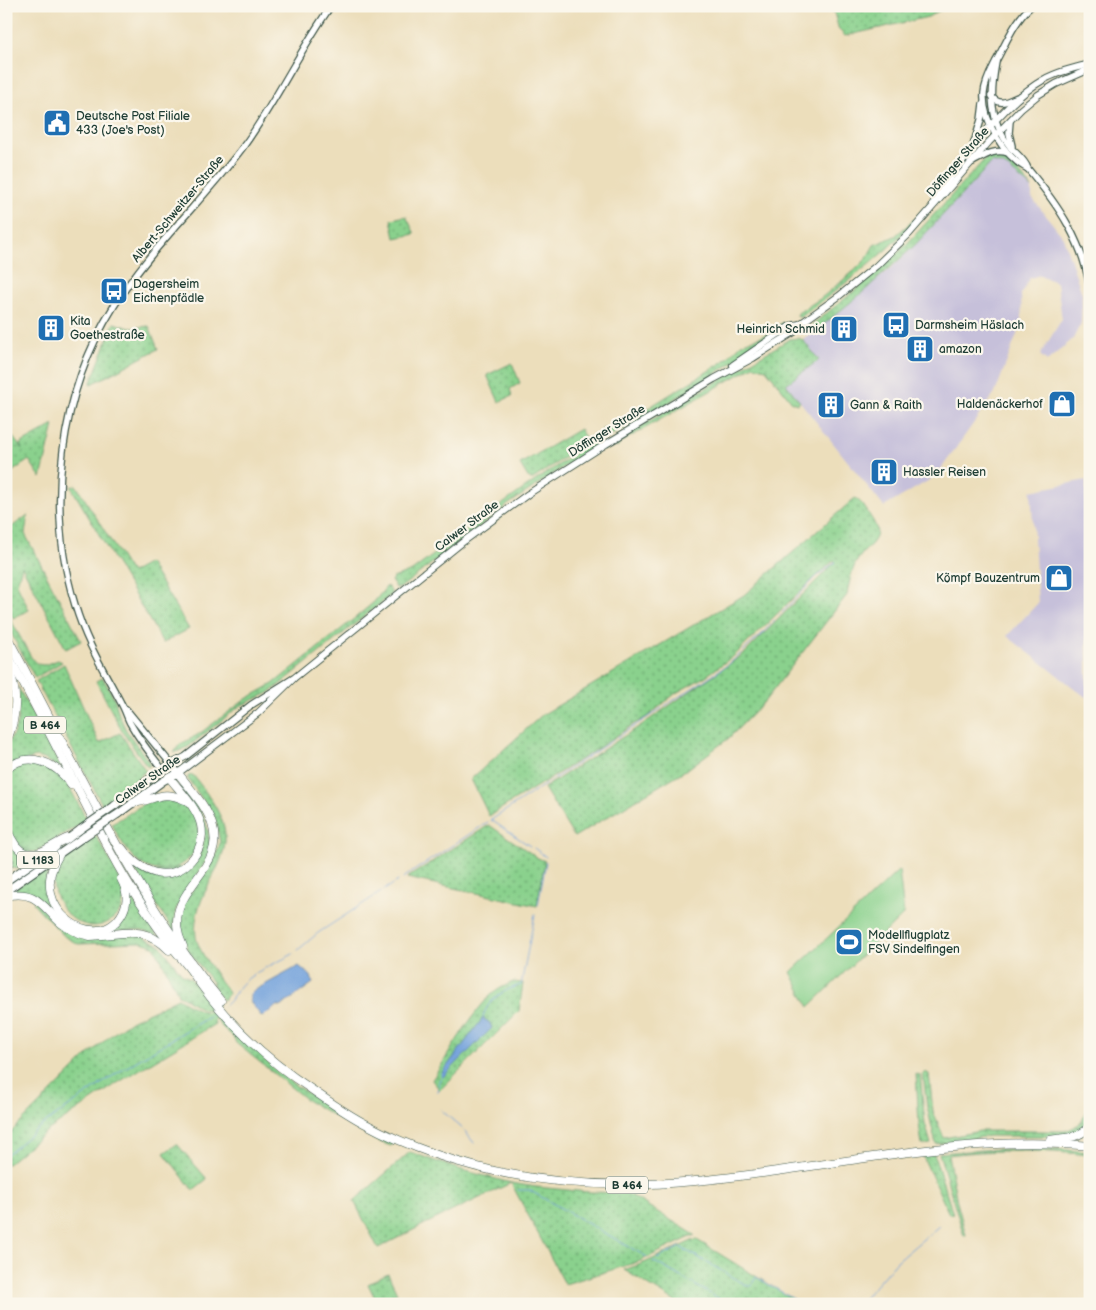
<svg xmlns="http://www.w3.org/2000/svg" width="1096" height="1310" font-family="'Balsamiq Sans',sans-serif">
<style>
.industrial{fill:#c6c0da}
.green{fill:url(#green-dots);stroke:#548760;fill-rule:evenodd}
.pitch{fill:#8ad18d;stroke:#548760}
.water{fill:#72a1db;stroke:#486f88}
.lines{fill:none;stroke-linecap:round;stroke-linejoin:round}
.stream{stroke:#72a1db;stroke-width:1}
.tertiary-casing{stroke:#3e5548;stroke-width:8}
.secondary-casing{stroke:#3e5548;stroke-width:8}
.primary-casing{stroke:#3e5548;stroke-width:9}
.trunk-casing{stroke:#3e5548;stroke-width:9}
.tertiary{stroke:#fff;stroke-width:5.5}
.secondary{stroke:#fff;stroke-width:6}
.primary{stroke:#fff;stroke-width:7}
.trunk{stroke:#fff;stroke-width:8}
.primary-bridge-casing{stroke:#3e5548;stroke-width:9;stroke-linecap:butt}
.primary-bridge{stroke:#fff;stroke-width:7}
.labels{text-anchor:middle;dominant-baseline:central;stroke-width:4.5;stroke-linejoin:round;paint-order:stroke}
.shield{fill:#fbf7ec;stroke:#61756b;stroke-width:1}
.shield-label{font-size:11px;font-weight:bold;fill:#1f3d34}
.poi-label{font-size:12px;fill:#1f3d34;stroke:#fbf7ec;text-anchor:start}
.street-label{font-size:12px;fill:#1f3d34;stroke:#fbf7ec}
</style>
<defs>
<pattern id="green-dots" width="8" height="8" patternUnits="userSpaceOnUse" patternTransform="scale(1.25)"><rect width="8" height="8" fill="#8ad18d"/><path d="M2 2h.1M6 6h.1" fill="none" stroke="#70ab74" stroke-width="1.8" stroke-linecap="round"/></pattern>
</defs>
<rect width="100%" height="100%" fill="#fbf7ec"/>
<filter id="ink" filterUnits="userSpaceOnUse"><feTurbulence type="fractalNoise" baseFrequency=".02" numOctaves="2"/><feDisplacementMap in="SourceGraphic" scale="10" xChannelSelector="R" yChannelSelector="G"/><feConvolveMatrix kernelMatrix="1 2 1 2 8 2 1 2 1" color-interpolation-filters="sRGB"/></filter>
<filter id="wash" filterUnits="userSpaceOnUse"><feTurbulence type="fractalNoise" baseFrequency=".0096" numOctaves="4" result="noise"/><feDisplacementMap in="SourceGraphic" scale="20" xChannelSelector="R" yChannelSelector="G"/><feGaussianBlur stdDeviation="1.12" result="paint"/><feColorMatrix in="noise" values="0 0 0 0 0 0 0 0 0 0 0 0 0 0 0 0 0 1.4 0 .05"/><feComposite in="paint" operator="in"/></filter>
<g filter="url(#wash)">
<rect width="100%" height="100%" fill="#ecdebb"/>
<!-- industrial -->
<g class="industrial">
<polygon points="992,162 1004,165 1032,188 1032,198 1063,237 1082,294 1081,323 1073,339 1047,361 1040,355 1062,319 1057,283 1040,275 1030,278 1021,294 1022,321 995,393 936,476 884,507 786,384 819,360 803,340 889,270 913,247"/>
<polygon points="1086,480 1087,698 1007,636 1038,603 1031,491"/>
</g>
<!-- green -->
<g class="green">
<polygon points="832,6 948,6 928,17 845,36 839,30"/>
<path d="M 975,133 C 970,145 958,162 950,174 C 942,186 935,198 926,209 C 890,251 845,284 801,317 L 798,317 L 797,315 L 799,312 L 820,299 L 854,271 L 866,259 L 874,245 L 895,236 L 916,218 L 926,207 L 957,163 Z"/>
<polygon points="995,154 996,157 1009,161 1032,188 1004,165 992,162 913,247 863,292 813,333 813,324 873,276 903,248 985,159"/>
<polygon points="406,216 415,234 395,238 391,219"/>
<polygon points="783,322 786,327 698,385 626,428 607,437 602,435 602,429 622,424 723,362 741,344 767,334"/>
<polygon points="114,323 130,328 149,326 158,349 90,385"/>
<polygon points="798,338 803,340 819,360 786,384 800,402 797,404 792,402 766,369 754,366 621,442 617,448 613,445 653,419 790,339"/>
<polygon points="512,363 520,383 510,389 512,396 499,402 487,375"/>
<polygon points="54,425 41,478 29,460 6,476 6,428 22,449 20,444"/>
<polygon points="580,429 585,438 574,451 533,479 529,479 520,464"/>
<path d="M 594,434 L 598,436 L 599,441 L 593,447 L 506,506 L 400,588 L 396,588 L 391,581 L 393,578 L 412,571 C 464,532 516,493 570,457 C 580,451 585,439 594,434 Z"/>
<polygon points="76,485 131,573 149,563 189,629 163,643 71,487"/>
<path d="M 855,498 C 862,502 866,509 870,516 C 887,540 868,543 857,561 C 851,571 849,584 847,595 L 764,702 L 729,738 L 689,768 L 574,837 L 544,788 L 643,724 L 745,653 L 835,562 L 834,560 L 790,601 L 735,655 L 706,676 L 676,693 L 647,717 L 634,724 L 594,751 L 489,816 L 471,779 L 542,715 L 744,595 Z"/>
<polygon points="28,515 25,534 81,641 66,649 22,566 17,584 29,610 13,618 6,606 6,531"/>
<polygon points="387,586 391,591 391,594 387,598 278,686 269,693 240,706 188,747 174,753 179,745 199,734 246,699 273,684 355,618 374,602"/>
<polygon points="6,611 31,657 37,664 44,665 58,660 62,662 35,678 6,624"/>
<polygon points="64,664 99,743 120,733 146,771 111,800 112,802 104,808 36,681"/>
<polygon points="103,678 115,700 119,715 126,730 149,762 149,767 147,766 123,733 96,681"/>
<polygon points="18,687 61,767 60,768 44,759 36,757 6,767 6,746 14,733 18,719 19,696"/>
<polygon points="27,763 41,763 66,781 87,820 35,852 23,849 17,843 6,826 6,774 21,764"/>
<path d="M 193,775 C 205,791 220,809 224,828 C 233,864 190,894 196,937 C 198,949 211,967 218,978 C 221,983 226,987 228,994 L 224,1000 L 218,995 L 212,982 L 190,953 L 180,932 L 183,902 L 207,871 L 217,852 L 220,843 L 217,825 L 213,814 L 188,779 L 188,776 Z"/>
<path d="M 182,785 C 199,807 213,826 209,856 L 176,909 L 174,925 L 176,935 L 131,864 L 149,873 L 190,866 L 199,856 L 205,836 L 180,786 Z"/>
<path d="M 161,797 C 167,798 174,798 179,801 C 186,804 189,808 193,814 C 217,855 164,890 133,857 C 124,847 118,836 112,824 L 145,803 Z"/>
<polygon points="489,825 538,858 545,861 537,906 407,878"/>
<polygon points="6,836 36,856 17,869 11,868 10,848"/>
<path d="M 96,836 C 102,847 125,883 124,894 C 124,903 122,911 115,917 C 83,947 37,895 59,863 C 68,850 84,844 96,836 Z"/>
<path d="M 46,868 L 48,869 C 36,912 92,958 123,917 C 128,911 128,903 131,896 L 158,936 C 152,935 144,930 137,930 C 116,929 96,938 76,930 C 47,918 52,892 12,893 L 12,890 Z"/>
<path d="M 35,901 L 57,923 L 123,935 L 140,935 L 160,945 L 181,973 L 191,979 L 214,1008 C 201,1015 190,998 178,995 L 177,991 L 154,946 L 141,942 L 78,944 L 65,937 L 33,903 Z"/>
<path d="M 513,982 L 523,983 L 519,1011 L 440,1090 L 432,1080 C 449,1054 468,1018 490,996 C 497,989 505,986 513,982 ZM 483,1018 L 490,1023 L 492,1028 L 442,1078 Z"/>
<path d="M 178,998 C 189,1004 203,1016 215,1010 L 218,1013 L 214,1019 L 215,1024 L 119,1082 L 47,1131 L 6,1165 L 6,1137 L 87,1056 L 110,1036 L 131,1021 Z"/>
<path d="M 220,1015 L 281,1075 L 295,1085 L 345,1117 L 394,1142 L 391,1146 L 377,1141 L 308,1101 L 236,1043 C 233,1032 220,1030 217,1019 Z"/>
<path d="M 925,1072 L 929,1074 L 933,1111 L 944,1138 L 980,1131 L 1064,1131 C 1081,1126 1083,1120 1090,1104 L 1090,1120 L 1079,1133 L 1060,1136 L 989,1136 L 936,1144 L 927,1107 L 923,1074 Z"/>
<polygon points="916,1074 920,1075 925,1123 931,1144 922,1145 919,1124"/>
<polygon points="177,1144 207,1179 193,1190 164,1153"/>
<path d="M 998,1149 L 1057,1149 L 1090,1152 L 1090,1155 C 1043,1150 995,1149 948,1155 L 957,1202 L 966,1235 L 964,1236 L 939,1153 Z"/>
<polygon points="410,1152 455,1168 511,1183 536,1187 589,1192 627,1193 695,1235 638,1262 565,1284 511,1183 423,1225 378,1248 354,1201"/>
<polygon points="934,1154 936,1161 953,1214 949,1214 924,1159 924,1155"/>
<polygon points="694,1240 697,1240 801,1304 679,1304 624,1270 644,1263"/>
<polygon points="388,1274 397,1293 378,1304 368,1284"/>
</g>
<!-- pitch -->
<polygon class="pitch" points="899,870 904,914 809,1007 791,972"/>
<!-- water -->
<g class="water">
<polygon points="299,966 311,976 313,983 280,1007 278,1005 262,1017 250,1002 250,995 255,990"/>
<polygon points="483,1018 490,1023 492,1028 442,1078 441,1074"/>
</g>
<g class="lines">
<!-- stream -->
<g class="stream">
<polyline points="530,846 491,820 729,664 760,636 815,578 835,562"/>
<polyline points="534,848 546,857"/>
<polyline points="403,878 488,822"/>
<polyline points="538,905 546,862"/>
<polyline points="298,950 318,933 398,881"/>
<path d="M 223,1007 C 232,1000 236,990 244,982 C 255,971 279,962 293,954"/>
<path d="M 483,1018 C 486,1000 505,989 521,985 L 535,914"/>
<polyline points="438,1092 439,1081 443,1077"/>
<polyline points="440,1109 464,1130 474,1143"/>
<polyline points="6,1155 41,1126 117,1073 218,1011"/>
<polyline points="518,1190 529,1190 647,1257"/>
<polyline points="657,1259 680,1247 748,1286 751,1286 756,1277 802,1304"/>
<polyline points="653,1261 728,1304"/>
<polyline points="859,1304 897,1261 939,1226"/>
</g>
</g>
</g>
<g filter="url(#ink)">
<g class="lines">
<defs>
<g id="tertiary">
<path d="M 996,62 C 990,95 989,121 1011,148 C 1017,154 1026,161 1028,169 C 1058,205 1084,242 1090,290"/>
<path d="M 991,96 C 1001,108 1008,100 1020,96"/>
<polyline points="1010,121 1009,133 1012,146"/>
<polyline points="973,146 981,120 983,104"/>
<path d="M 973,162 C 984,156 995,148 1008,153"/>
<path d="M 1028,169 C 1004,157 982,120 984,93 C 985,81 991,71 996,61 C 1007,41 1014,22 1031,6"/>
<polyline points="126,709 171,764"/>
<path d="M 163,770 C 151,755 139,739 130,723 C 127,717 125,710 121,703 C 103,669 86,642 75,605 C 45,507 60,392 114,306 C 151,247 202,202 243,147 C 276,102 299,51 331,6"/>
</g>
<g id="secondary">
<path d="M 933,205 L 935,199 C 963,160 1001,104 1043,80 C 1057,72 1074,68 1090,64"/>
<polyline points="733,365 790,326 800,324"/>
<polyline points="294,678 251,705 185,757 171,764 178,773 258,713 294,678 464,541 528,494 606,444 714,379 753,358 794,332 800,324 839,296 876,266 909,234 989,142 1021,109 1038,95 1056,84 1090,69"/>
</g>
<g id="primary">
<polyline points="114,806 133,791 171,764"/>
<polyline points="118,814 163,781 178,773"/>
<polyline points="65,841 81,829"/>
<polyline points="6,881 56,847"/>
<polyline points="6,891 85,836"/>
</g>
<g id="trunk">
<path d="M 6,635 C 74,759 130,891 221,1001"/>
<path d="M 6,652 C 44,719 76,788 112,855 C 128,885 147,913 167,940 C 175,951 184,961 192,972 C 223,1018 265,1059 311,1089 C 328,1101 344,1112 362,1122 C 465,1178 580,1192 695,1181 C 827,1169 957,1133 1090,1146"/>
<path d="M 6,662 C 18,688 18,716 6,742"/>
<path d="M 6,770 C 28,749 57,763 71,785"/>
<path d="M 178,773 C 190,789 206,805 212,824 C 229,874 156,891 183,946"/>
<path d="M 133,803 C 157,800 160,789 185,800"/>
<path d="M 6,830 C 10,835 13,842 17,847 C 33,865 53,843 68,838"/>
<polyline points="6,847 9,861 6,873"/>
<path d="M 122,848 C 130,859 141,869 156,873 C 182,879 207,851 201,825 C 197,808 180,791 169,777"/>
<path d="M 59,855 C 24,909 99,958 123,912 C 129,900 127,890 121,879"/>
<path d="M 6,896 C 36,889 42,906 61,923 C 70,930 79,934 90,936 C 123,935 143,923 169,950"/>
<path d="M 1050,1140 C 1066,1137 1079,1139 1090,1126"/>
</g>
</defs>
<!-- tertiary casing -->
<use href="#tertiary" class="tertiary-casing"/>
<!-- secondary casing -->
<use href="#secondary" class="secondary-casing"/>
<!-- primary casing -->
<use href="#primary" class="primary-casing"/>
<!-- trunk casing -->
<use href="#trunk" class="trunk-casing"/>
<!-- tertiary -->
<use href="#tertiary" class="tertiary"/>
<!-- secondary -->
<use href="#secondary" class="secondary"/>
<!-- primary -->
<use href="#primary" class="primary"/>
<!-- trunk -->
<use href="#trunk" class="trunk"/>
<defs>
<g id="primary-bridge">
<polyline points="81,829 114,806"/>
<polyline points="85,836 118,814"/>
</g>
</defs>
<!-- primary-bridge casing -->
<use href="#primary-bridge" class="primary-bridge-casing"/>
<!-- primary-bridge -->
<use href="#primary-bridge" class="primary-bridge"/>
</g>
</g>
<!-- icons -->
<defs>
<symbol id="civic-square" viewBox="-11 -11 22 22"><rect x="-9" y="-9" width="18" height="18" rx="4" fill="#1f6fb2" stroke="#fbf7ec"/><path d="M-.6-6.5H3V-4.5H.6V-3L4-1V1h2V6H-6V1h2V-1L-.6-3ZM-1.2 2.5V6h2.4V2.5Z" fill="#fff"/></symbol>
<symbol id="bus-square" viewBox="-11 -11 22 22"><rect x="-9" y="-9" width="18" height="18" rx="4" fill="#1f6fb2" stroke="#fbf7ec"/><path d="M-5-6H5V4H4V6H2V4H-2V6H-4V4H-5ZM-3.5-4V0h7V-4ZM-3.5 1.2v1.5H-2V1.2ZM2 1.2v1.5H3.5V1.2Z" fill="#fff"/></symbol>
<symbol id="building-square" viewBox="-11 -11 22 22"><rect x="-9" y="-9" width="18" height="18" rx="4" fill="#1f6fb2" stroke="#fbf7ec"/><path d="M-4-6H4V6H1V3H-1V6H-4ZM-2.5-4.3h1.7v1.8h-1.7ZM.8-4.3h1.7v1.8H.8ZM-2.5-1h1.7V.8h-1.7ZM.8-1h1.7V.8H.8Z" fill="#fff"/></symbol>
<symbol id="shop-square" viewBox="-11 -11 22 22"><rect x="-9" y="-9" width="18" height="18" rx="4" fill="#1f6fb2" stroke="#fbf7ec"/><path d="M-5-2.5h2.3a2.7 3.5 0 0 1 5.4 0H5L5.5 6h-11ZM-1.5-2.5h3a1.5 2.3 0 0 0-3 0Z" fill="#fff"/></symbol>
<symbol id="stadium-square" viewBox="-11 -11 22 22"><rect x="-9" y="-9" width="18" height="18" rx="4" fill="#1f6fb2" stroke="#fbf7ec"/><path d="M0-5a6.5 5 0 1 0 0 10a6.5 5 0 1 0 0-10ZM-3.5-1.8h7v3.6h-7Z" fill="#fff"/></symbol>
</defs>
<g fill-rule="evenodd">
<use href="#civic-square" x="41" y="107" width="32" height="32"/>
<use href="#bus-square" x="98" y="275" width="32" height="32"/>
<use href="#bus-square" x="880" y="309" width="32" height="32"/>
<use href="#building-square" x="35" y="312" width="32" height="32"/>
<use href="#building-square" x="828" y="313" width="32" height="32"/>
<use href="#building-square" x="904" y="333" width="32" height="32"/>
<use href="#shop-square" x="1046" y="388" width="32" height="32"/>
<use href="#building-square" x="815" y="389" width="32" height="32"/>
<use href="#building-square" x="868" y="456" width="32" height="32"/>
<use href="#shop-square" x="1043" y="562" width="32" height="32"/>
<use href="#stadium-square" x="833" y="926" width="32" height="32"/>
</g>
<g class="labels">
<!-- shield labels -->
<g class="shield">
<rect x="24" y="716.5" width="42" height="17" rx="4"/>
<rect x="17" y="851.5" width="42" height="17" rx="4"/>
<rect x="606" y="1176.5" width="42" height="17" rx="4"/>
</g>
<g class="shield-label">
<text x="45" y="725">B 464</text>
<text x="38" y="860">L 1183</text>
<text x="627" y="1185">B 464</text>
</g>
<!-- poi labels -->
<g class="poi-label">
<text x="76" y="116">Deutsche Post Filiale<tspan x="76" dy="14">433 (Joe's Post)</tspan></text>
<text x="133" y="284">Dagersheim<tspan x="133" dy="14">Eichenpfädle</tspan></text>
<text x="70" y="321">Kita<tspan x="70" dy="14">Goethestraße</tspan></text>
<text x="915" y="325">Darmsheim Häslach</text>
<text x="825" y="329" text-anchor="end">Heinrich Schmid</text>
<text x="939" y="349">amazon</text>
<text x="1043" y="404" text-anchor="end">Haldenäckerhof</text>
<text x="850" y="405">Gann &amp; Raith</text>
<text x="903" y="472">Hassler Reisen</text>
<text x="1040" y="578" text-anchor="end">Kömpf Bauzentrum</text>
<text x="868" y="935">Modellflugplatz<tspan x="868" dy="14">FSV Sindelfingen</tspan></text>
</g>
<!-- street labels -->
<g class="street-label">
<text transform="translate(958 162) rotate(-49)">Döffinger Straße</text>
<text transform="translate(178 209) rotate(-50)">Albert-Schweitzer-Straße</text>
<text transform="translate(607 431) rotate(-32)">Döffinger Straße</text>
<text transform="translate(467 526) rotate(-37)">Calwer Straße</text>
<text transform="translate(148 780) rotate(-35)">Calwer Straße</text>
</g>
</g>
<!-- margin -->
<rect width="1096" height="1310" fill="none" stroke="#fbf7ec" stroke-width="25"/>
</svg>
